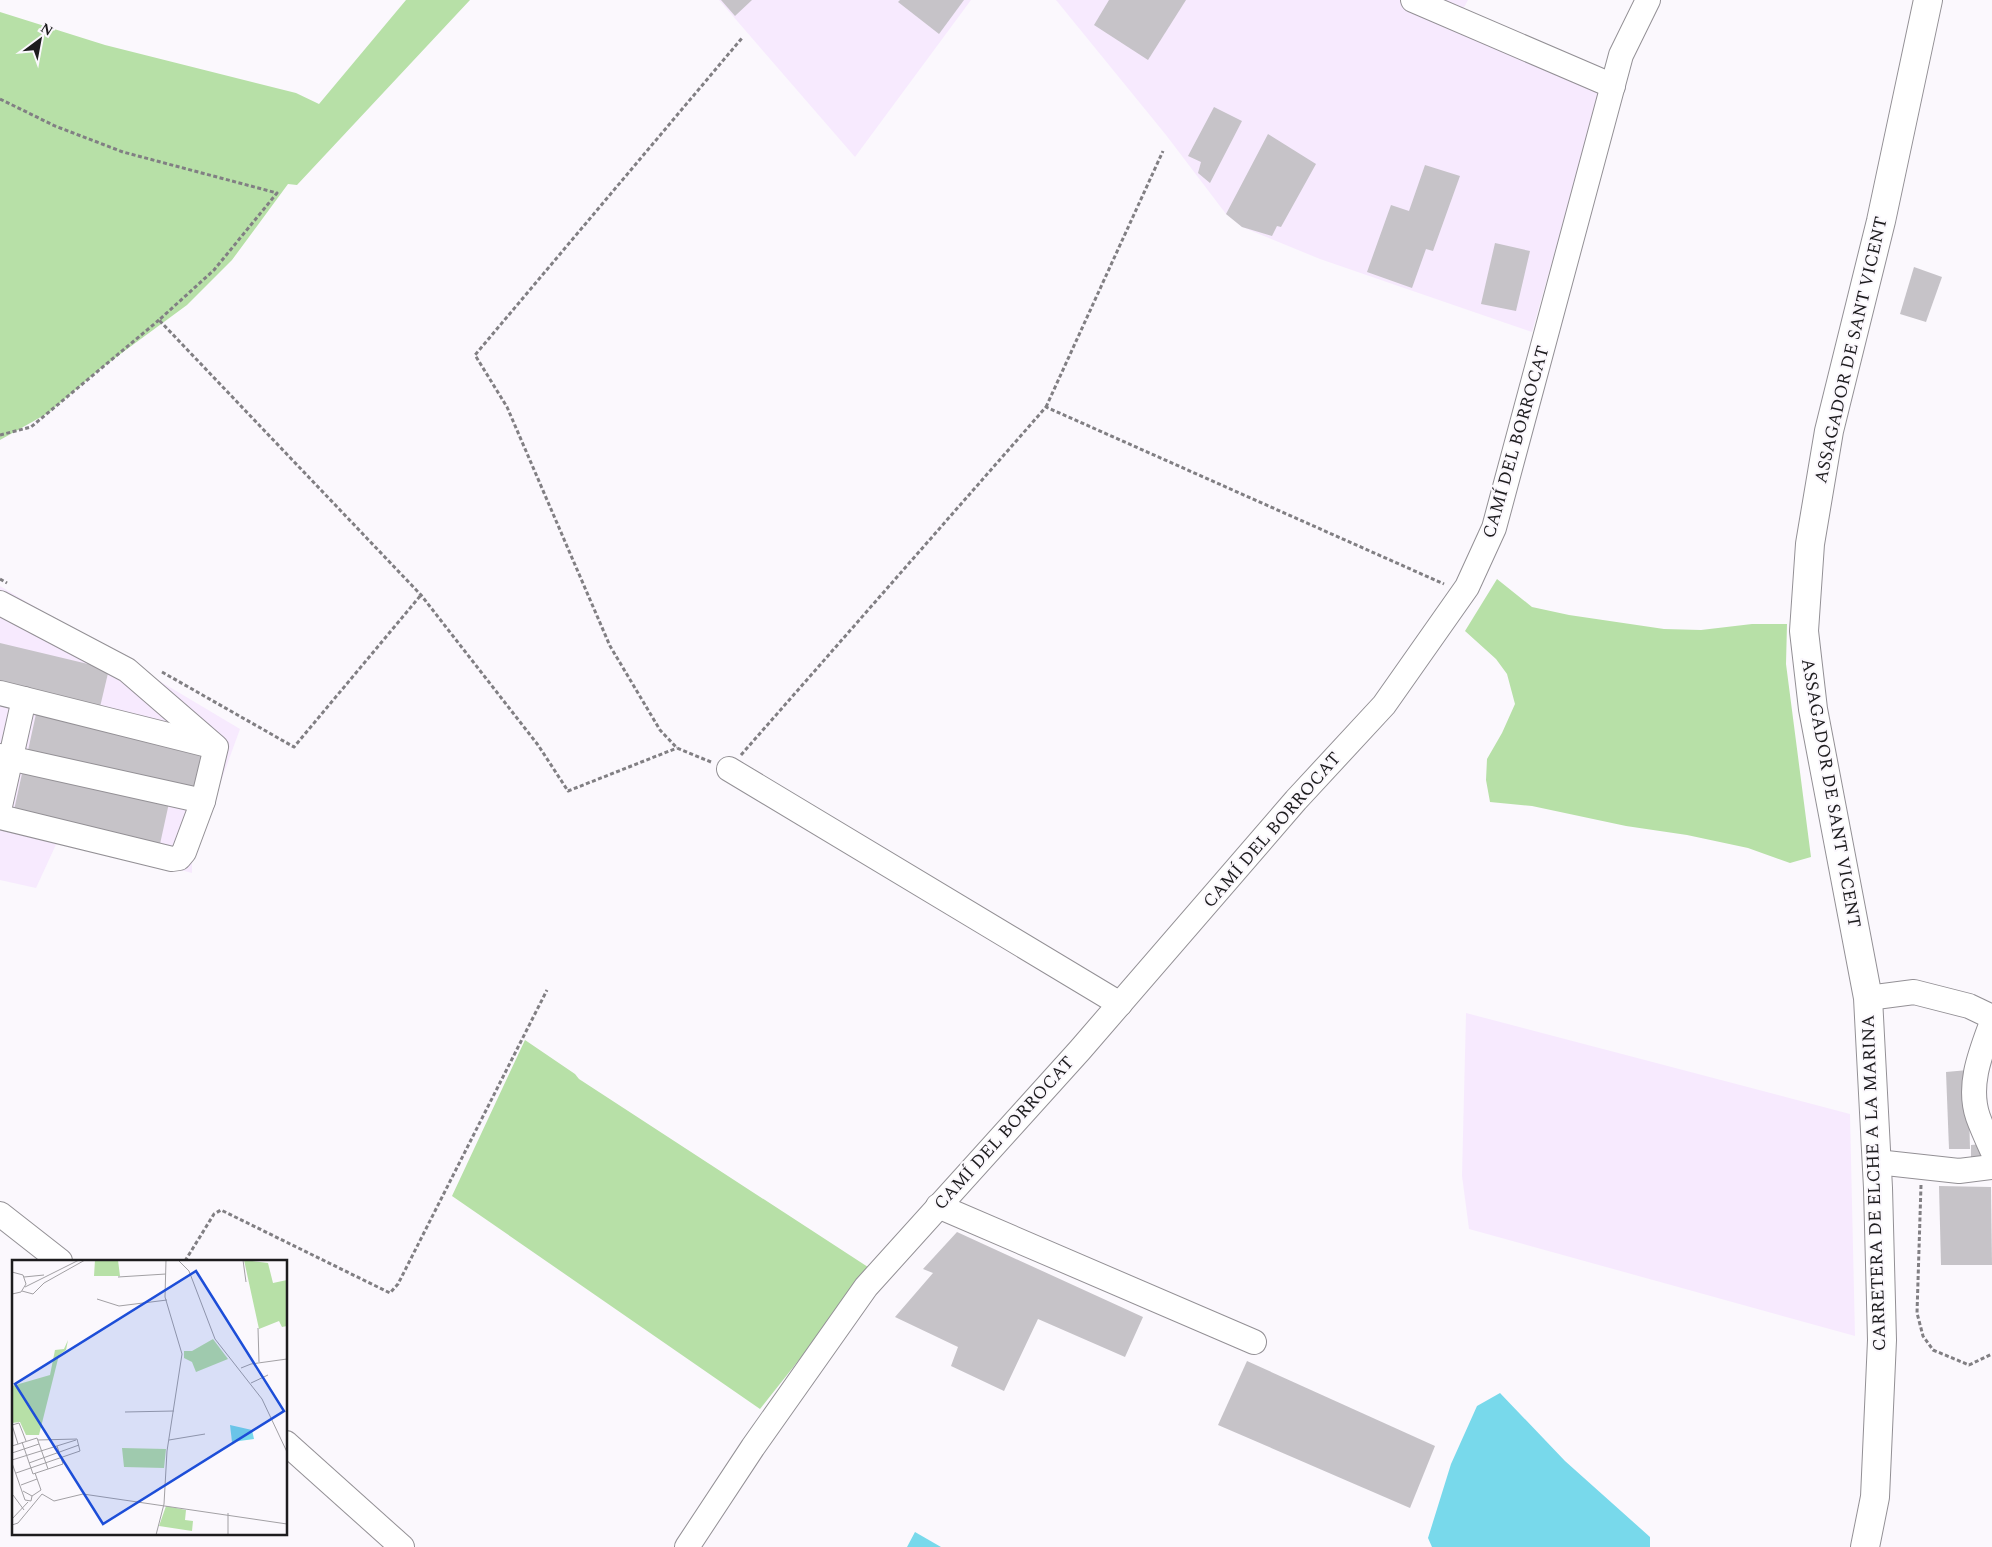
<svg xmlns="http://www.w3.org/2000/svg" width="1992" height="1547" font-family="Spectral,serif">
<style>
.industrial{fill:#f7eafe}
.green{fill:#b7e0a7}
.water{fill:#78d9eb}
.building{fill:#c6c3c8}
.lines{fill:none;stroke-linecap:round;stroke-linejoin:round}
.minor-casing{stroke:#939095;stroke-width:26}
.major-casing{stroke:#939095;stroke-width:30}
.path{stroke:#817f83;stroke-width:3;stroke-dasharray:4 2.5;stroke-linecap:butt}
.minor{stroke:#fff;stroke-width:24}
.major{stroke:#fff;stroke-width:28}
.labels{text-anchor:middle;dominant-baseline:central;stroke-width:4;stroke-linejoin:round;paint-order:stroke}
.street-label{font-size:18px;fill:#1d1c1e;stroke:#fbf8fd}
.inset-road{fill:none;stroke:#a2a0a4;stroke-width:1}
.view{fill:#1d4ed8;fill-opacity:0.15;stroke:#1d4ed8;stroke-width:2.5}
.inset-edge{fill:none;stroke:#1d1c1e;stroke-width:2.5}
</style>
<rect width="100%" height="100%" fill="#fbf8fd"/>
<!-- industrial -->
<g class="industrial">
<polygon points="719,0 971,0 855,157"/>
<polygon points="1056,0 1468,0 1460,15 1605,75 1532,332 1320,259 1242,227 1226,214 1166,135"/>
<polygon points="0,586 240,729 192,861 192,873 59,838 36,888 0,880"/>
<polygon points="1466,1013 1850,1114 1855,1336 1469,1229 1462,1176"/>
</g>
<!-- green -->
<g class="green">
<polygon points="406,0 470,0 297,185 288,184 232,260 187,305 100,369 48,413 0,440 0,12 105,45 296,93 319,104"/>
<polygon points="1497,579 1532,607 1569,615 1664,629 1701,630 1752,624 1787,624 1786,664 1811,857 1790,863 1748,848 1687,835 1626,826 1532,806 1490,802 1486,780 1487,759 1502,733 1515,704 1507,674 1496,659 1465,631"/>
<polygon points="525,1040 575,1074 579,1079 871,1269 760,1409 452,1196"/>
</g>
<!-- water -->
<g class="water">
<polygon points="1500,1393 1565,1461 1650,1537 1650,1547 1432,1547 1428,1538 1451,1464 1477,1406"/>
<polygon points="915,1532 941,1547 907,1547"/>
</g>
<!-- building -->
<g class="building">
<polygon points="721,0 752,0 735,16"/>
<polygon points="900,0 964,0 939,34 898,2"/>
<polygon points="1109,0 1186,0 1148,60 1094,25"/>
<polygon points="1214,107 1242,121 1210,183 1198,173 1201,162 1188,156"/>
<polygon points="1268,134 1316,164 1281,227 1277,226 1272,236 1242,227 1226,214"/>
<polygon points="1425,165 1460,176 1433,251 1426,249 1412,288 1367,272 1391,205 1409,211"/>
<polygon points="1495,243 1530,251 1516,311 1481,304"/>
<polygon points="1914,267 1942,277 1926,322 1900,314"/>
<polygon points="0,643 109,669 100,707 0,684"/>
<polygon points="36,714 208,755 199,795 27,755"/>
<polygon points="23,769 169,803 160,844 14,810"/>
<polygon points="1968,1070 1970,1149 1949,1149 1946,1072"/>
<polygon points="1982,1144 1982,1159 1971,1159 1971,1145"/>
<polygon points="1939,1186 1991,1187 1992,1265 1941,1265"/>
<polygon points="957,1232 1143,1317 1125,1357 1038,1319 1004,1391 951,1366 958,1347 895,1317 933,1273 923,1269"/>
<polygon points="1247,1361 1435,1446 1410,1508 1218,1425"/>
</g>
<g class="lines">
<defs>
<g id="minor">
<polyline points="1413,0 1613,86"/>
<polyline points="0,603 127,670 216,747 203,801 184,852 179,858 172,859 0,817"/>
<polyline points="0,693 212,746"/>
<polyline points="0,756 203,801"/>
<polyline points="729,769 1120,1004"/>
<polyline points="0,806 24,699"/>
<polyline points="1868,998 1914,992 1969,1006 1992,1017"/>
<path d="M 1992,1022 C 1981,1052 1967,1085 1978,1117 C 1982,1128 1987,1139 1992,1150"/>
<polyline points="1877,1162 1959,1171 1992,1167"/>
<polyline points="938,1206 1254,1342"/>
<polyline points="0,1214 60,1261"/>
<polyline points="286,1443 402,1547"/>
<polyline points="687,1547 753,1447 866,1287 1080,1050 1296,800 1384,705 1467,587 1494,528 1621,55 1648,0"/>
</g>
<polyline id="major" points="1865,1547 1875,1497 1882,1340 1878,1188 1868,998 1813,709 1804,631 1810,544 1829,431 1881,221 1928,0"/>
</defs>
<!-- minor casing -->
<use href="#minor" class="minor-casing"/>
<!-- major casing -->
<use href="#major" class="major-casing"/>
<!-- path -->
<g class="path">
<polyline points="0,99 55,126 123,152 277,193 214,270 159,320 421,595 538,745 568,791 677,748"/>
<polyline points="1046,407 1163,151"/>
<polyline points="0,435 31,427 159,320"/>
<polyline points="0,579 7,583"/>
<polyline points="162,672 294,747 421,595"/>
<polyline points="741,755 1046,407 1444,584"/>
<polyline points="711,762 677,748 660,730 610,646 507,407 475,355 742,38"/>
<polyline points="1921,1185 1917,1313 1923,1336 1933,1350 1969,1365 1992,1354"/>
<polyline points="185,1261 214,1214 221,1210 390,1293 398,1284 547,990"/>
</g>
<!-- minor -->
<use href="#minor" class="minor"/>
<!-- major -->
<use href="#major" class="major"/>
</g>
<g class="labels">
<!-- street labels -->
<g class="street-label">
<text transform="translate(1851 350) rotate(-77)">ASSAGADOR DE SANT VICENT</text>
<text transform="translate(1516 442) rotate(-74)">CAMÍ DEL BORROCAT</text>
<text transform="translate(1831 793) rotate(80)">ASSAGADOR DE SANT VICENT</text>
<text transform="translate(1272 830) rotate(-49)">CAMÍ DEL BORROCAT</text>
<text transform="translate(1004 1133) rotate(-48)">CAMÍ DEL BORROCAT</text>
<text transform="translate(1874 1183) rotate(-92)">CARRETERA DE ELCHE A LA MARINA</text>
</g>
</g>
<!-- overview -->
<g transform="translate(12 1260)">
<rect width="275" height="275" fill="#fbf8fd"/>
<path d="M 83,0 L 106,0 L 108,16 L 82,16 ZM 232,0 L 256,3 L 261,23 L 275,20 L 275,66 L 270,67 L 267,61 L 247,69 ZM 201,79 L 216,99 L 184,112 L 180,102 L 172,98 L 172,91 L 180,91 ZM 56,80 L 54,90 L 47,95 L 27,175 L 14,175 L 8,162 L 0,163 L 0,126 L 38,115 L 43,90 L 52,89 ZM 110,188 L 154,189 L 152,208 L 112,207 ZM 154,246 L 174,250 L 173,260 L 181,261 L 180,271 L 147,266 Z" fill="#b7e0a7"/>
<path d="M 218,165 L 240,170 L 242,179 L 220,182 Z" fill="#78d9eb"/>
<path class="inset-road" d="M 166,0 L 177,11 L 203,79 L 250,139 L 275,192M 231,0 L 234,22M 0,12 L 11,15 L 14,24 L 9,32 L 0,34M 12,17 L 32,15M 106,17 L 154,14M 13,27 L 67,0M 10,31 L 21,34 L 32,23 L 73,0M 85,39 L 107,46 L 155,40M 246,68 L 247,102M 242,103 L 250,117M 229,108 L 239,104 L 275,99M 239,123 L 256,115M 113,152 L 162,151M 157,180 L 193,174M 10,182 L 21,214 L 51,204 L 45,186M 6,184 L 0,165 L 7,163 L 14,181M 0,186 L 25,178 L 36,209M 0,193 L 27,184M 0,200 L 64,180M 0,203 L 13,240 L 19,241 L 20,236M 17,203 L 67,185M 4,213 L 68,191 L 65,179 L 26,180M 9,225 L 25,219M 11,231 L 20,236 L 29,230 L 23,213M 1,235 L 12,250M 216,253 L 216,275M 0,259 L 16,242M 0,265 L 6,263 L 30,234 L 42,241 L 71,234 L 275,264M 144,275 L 152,244 L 155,191 L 170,94 L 153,37 L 154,0"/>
<path class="view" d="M 184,11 L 272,151 L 91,264 L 3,124 Z"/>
<rect width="275" height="275" class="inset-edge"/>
</g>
<!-- north arrow -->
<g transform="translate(40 40) rotate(32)" stroke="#fbf8fd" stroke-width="4" paint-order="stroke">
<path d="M0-4L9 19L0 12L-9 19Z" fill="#1d1c1e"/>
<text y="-8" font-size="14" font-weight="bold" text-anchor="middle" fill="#1d1c1e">N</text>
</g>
</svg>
